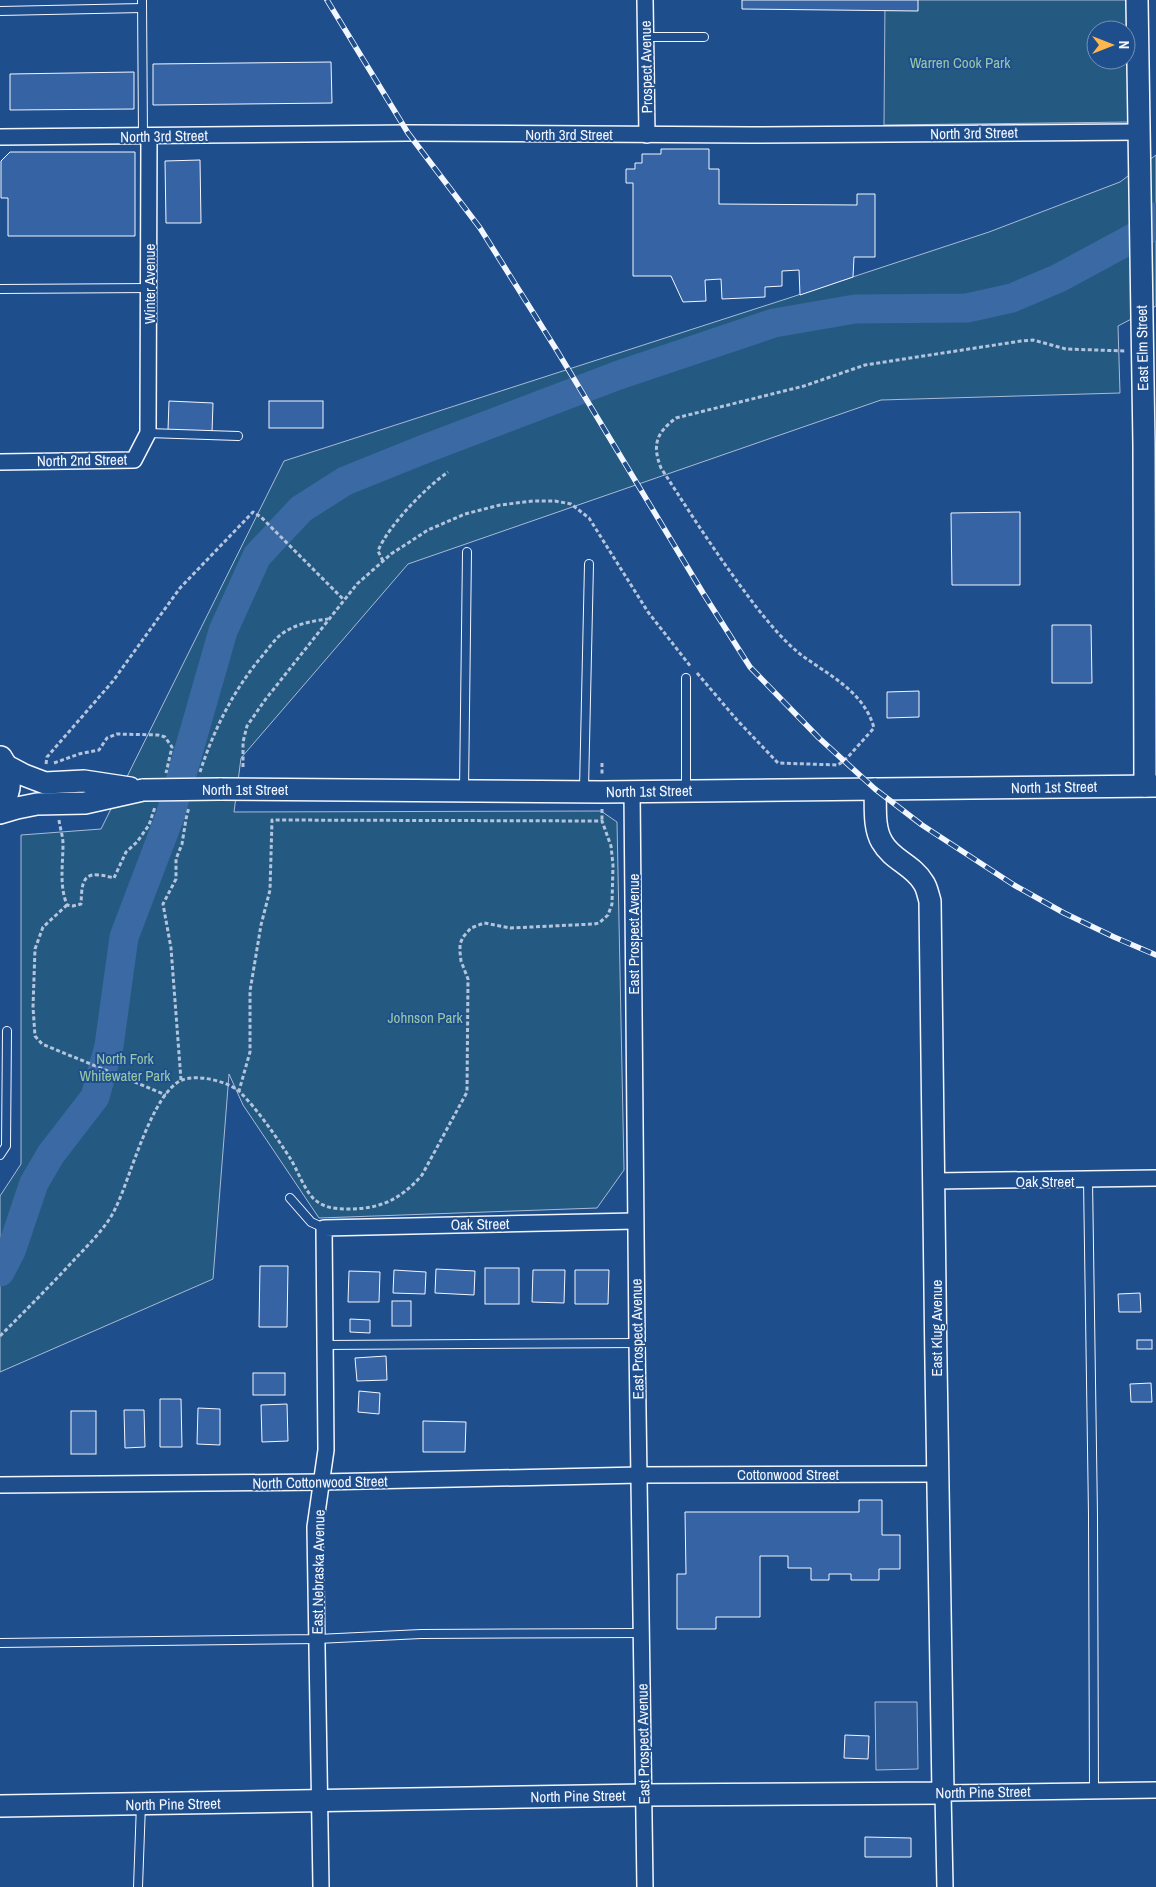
<svg xmlns="http://www.w3.org/2000/svg" width="1156" height="1887" font-family="'Archivo Narrow',sans-serif">
<style>
.green{fill:#245a82;stroke:#a8bbd7;fill-rule:evenodd}
.parking{fill:#305b95;stroke:#a8bbd7}
.lines{fill:none;stroke-linecap:round;stroke-linejoin:round}
.river{stroke:#3b69a3;stroke-width:29}
.building{fill:#3563a3;stroke:#f2f6ff}
.lane-casing{stroke:#f2f6ff;stroke-width:10}
.street-casing{stroke:#f2f6ff;stroke-width:18}
.secondary-casing{stroke:#f2f6ff;stroke-width:24}
.path{stroke:#b3c4dc;stroke-width:3;stroke-dasharray:4 2.5;stroke-linecap:butt}
.lane{stroke:#1f4e8c;stroke-width:8}
.street{stroke:#1f4e8c;stroke-width:15}
.secondary{stroke:#1f4e8c;stroke-width:21}
.rail-casing{stroke:#f2f6ff;stroke-width:5.5}
.rail{stroke:#1f4e8c;stroke-width:4;stroke-dasharray:11;stroke-linecap:butt}
.secondary-bridge-casing{stroke:#f2f6ff;stroke-width:24;stroke-linecap:butt}
.secondary-bridge{stroke:#1f4e8c;stroke-width:21}
.labels{text-anchor:middle;dominant-baseline:central;stroke-width:4;stroke-linejoin:round;paint-order:stroke}
.park-label{font-size:15px;fill:#97c8a6;stroke:#1f4e8c}
.street-label{font-size:15px;fill:#f2f6ff;stroke:#1f4e8c}
</style>
<rect width="100%" height="100%" fill="#1f4e8c"/>
<!-- green -->
<g class="green">
<path d="M 885,0 L 1130,0 L 1132,122 L 884,125 ZM 1096,30 L 1126,30 L 1126,60 L 1096,60 Z"/>
<polygon points="1156,155 1156,306 1118,326 1120,393 881,400 408,564 241,758 234,812 601,811 617,822 624,1170 597,1208 319,1218 243,1105 229,1074 213,1279 0,1372 0,1196 21,1164 21,835 101,829 284,461 789,298 989,232 1120,182"/>
</g>
<!-- parking -->
<polygon class="parking" points="875,1702 917,1702 918,1769 876,1770"/>
<g class="lines">
<!-- river -->
<polyline class="river" points="0,1272 11,1251 34,1183 51,1154 95,1097 109,1046 124,937 170,816 223,631 257,556 301,509 345,481 422,450 619,375 774,323 855,309 967,308 1012,298 1059,278 1144,232 1156,217"/>
</g>
<!-- building -->
<g class="building">
<polygon points="742,0 918,0 918,11 742,9"/>
<polygon points="331,62 332,103 153,105 153,64"/>
<polygon points="134,72 134,109 10,110 10,74"/>
<polygon points="661,149 709,149 709,169 719,169 719,204 857,205 857,194 875,194 875,257 854,257 853,277 800,295 799,270 782,271 782,286 765,287 765,297 722,299 721,279 705,280 706,301 683,302 671,276 633,276 633,183 626,183 626,169 635,169 635,163 642,163 642,154 661,154"/>
<polygon points="10,152 135,152 135,236 8,236 8,198 1,198 1,161"/>
<polygon points="200,160 201,223 166,223 165,161"/>
<polygon points="169,401 213,403 212,432 168,430"/>
<rect x="269" y="401" width="54" height="27"/>
<polygon points="1020,512 1020,585 952,585 951,513"/>
<polygon points="1052,625 1091,625 1092,683 1052,683"/>
<polygon points="919,691 919,717 887,718 887,692"/>
<polygon points="260,1266 288,1266 287,1327 259,1327"/>
<rect x="485" y="1268" width="34" height="36"/>
<polygon points="436,1269 475,1271 474,1295 435,1293"/>
<polygon points="394,1270 426,1272 425,1294 393,1293"/>
<polygon points="533,1270 565,1270 564,1303 532,1302"/>
<polygon points="575,1270 609,1270 608,1304 575,1304"/>
<polygon points="349,1271 380,1272 379,1302 348,1302"/>
<polygon points="1140,1293 1141,1312 1119,1312 1118,1294"/>
<rect x="392" y="1301" width="19" height="25"/>
<polygon points="350,1319 370,1320 370,1333 350,1332"/>
<rect x="1137" y="1340" width="15" height="9"/>
<polygon points="386,1356 387,1380 357,1381 355,1358"/>
<rect x="253" y="1373" width="32" height="22"/>
<polygon points="1151,1383 1152,1402 1131,1402 1130,1384"/>
<polygon points="359,1391 380,1393 379,1414 358,1412"/>
<polygon points="160,1399 181,1399 182,1447 160,1447"/>
<polygon points="287,1404 288,1441 262,1442 261,1405"/>
<polygon points="198,1408 220,1409 220,1445 197,1444"/>
<polygon points="124,1410 144,1410 145,1447 125,1448"/>
<rect x="71" y="1411" width="25" height="43"/>
<polygon points="423,1421 466,1422 465,1452 423,1452"/>
<polygon points="859,1500 882,1500 882,1535 900,1535 900,1569 879,1569 879,1580 851,1580 851,1574 829,1574 829,1580 811,1580 811,1568 788,1568 788,1556 760,1556 760,1617 716,1617 716,1629 677,1629 677,1574 686,1574 685,1512 859,1512"/>
<polygon points="845,1735 869,1736 868,1759 844,1758"/>
<polygon points="865,1837 911,1838 911,1857 865,1857"/>
</g>
<g class="lines">
<defs>
<g id="lane">
<polyline points="142,0 143,136"/>
<polyline points="0,11 142,8"/>
<polyline points="646,37 704,37"/>
<polyline points="0,289 149,288"/>
<polyline points="148,433 238,436"/>
<polyline points="584,789 589,564"/>
<polyline points="686,789 686,678"/>
<polyline points="464,790 467,552"/>
<polyline points="0,1155 6,1146 7,1031"/>
<polyline points="1088,1180 1093,1515 1094,1790"/>
<polyline points="290,1198 311,1222 324,1228"/>
<polyline points="325,1345 637,1343"/>
<polyline points="0,1643 317,1639 421,1634 641,1633"/>
<polyline points="138,1887 141,1804"/>
</g>
<g id="street">
<polyline points="645,0 647,135"/>
<polyline points="0,137 408,133 750,135 1138,132"/>
<polyline points="0,462 134,460 148,433 149,136"/>
<polyline points="632,792 637,1343 645,1887"/>
<polyline points="935,1181 1156,1178"/>
<polyline points="0,1485 321,1482 640,1475 937,1474"/>
<polyline points="321,1887 315,1527 326,1450 324,1228 635,1221"/>
<polyline points="945,1887 943,1793 1156,1790"/>
</g>
<g id="secondary">
<polyline points="1137,0 1144,445 1145,786"/>
<polyline points="7,766 24,775 45,783 84,781 130,788"/>
<polyline points="220,789 602,792 1156,786"/>
<path d="M 0,807 C 13,791 12,773 1,757"/>
<polyline points="0,813 17,808 37,804 85,803 143,790"/>
<path d="M 0,1806 L 644,1795 L 943,1793 C 937,1496 934,1198 930,901 C 928,895 927,887 923,882 C 913,865 892,860 882,842 C 873,827 876,805 875,789"/>
</g>
</defs>
<!-- lane casing -->
<use href="#lane" class="lane-casing"/>
<!-- street casing -->
<use href="#street" class="street-casing"/>
<!-- secondary casing -->
<use href="#secondary" class="secondary-casing"/>
<!-- path -->
<g class="path">
<path d="M 383,561 L 378,551 C 388,526 426,487 448,472"/>
<path d="M 697,673 L 737,720 L 778,763 L 838,765 L 847,758 L 874,728 C 864,691 828,675 800,654 C 778,636 759,611 742,588 C 713,549 687,508 661,468 C 652,445 656,433 676,418 L 804,386 L 865,365 L 1021,341 L 1033,340 L 1066,349 L 1125,351"/>
<polyline points="54,763 79,754 99,750 107,738 117,734 158,735 165,737 172,747 166,773"/>
<polyline points="602,763 602,776"/>
<polyline points="46,764 47,757 113,681 180,588 253,512 261,517 344,600"/>
<polyline points="243,767 243,742 247,726 265,700 357,584 391,554 428,530 465,514 500,505 533,501 555,501 571,504 589,518 648,612 691,667"/>
<path d="M 200,772 C 214,729 234,689 263,655 C 268,649 273,642 278,637 C 291,625 311,621 328,619"/>
<polyline points="602,809 602,821"/>
<path d="M 59,820 C 60,828 63,836 63,844 C 63,865 59,885 67,905 L 73,906 L 81,904 C 82,891 80,873 98,875 C 104,875 109,877 114,878 L 126,852 L 137,842 L 149,825 L 155,807"/>
<polyline points="67,905 43,927 35,949 33,1007 35,1036 42,1044 166,1095"/>
<polyline points="181,1080 171,948 163,904 176,879 176,859 182,844 186,819 189,807"/>
<path d="M 0,1336 C 25,1311 50,1286 74,1260 C 89,1244 107,1227 116,1207 C 130,1179 152,1092 182,1080 C 198,1074 226,1081 239,1091 C 258,1110 275,1135 290,1158 C 297,1169 304,1189 313,1198 C 323,1208 335,1209 348,1209 C 380,1209 400,1200 422,1175 L 467,1092 L 468,979 L 461,961 L 460,952 L 460,944 L 463,937 L 471,928 L 484,923 L 510,928 L 594,924 L 599,923 L 608,915 L 612,904 L 613,865 L 611,846 L 602,821 L 272,820 L 270,890 L 261,925 L 250,991 L 250,1052 L 239,1091"/>
</g>
<!-- lane -->
<use href="#lane" class="lane"/>
<!-- street -->
<use href="#street" class="street"/>
<!-- secondary -->
<use href="#secondary" class="secondary"/>
<defs>
<polyline id="rail" points="327,0 408,133 480,228 556,349 703,593 750,667 819,738 875,789 922,825 1014,885 1064,913 1114,937 1156,955"/>
</defs>
<!-- rail casing -->
<use href="#rail" class="rail-casing"/>
<!-- rail -->
<use href="#rail" class="rail"/>
<defs>
<polyline id="secondary-bridge" points="143,790 220,789"/>
</defs>
<!-- secondary-bridge casing -->
<use href="#secondary-bridge" class="secondary-bridge-casing"/>
<!-- secondary-bridge -->
<use href="#secondary-bridge" class="secondary-bridge"/>
</g>
<g class="labels">
<!-- park labels -->
<g class="park-label">
<text x="960" y="62">Warren Cook Park</text>
<text x="425" y="1017">Johnson Park</text>
<text x="125" y="1058">North Fork<tspan x="125" dy="17">Whitewater Park</tspan></text>
</g>
<!-- street labels -->
<g class="street-label">
<text transform="translate(646 67) rotate(-91)">Prospect Avenue</text>
<text transform="translate(974 133) rotate(-1)">North 3rd Street</text>
<text x="569" y="134">North 3rd Street</text>
<text transform="translate(164 136) rotate(-1)">North 3rd Street</text>
<text transform="translate(149 284) rotate(-90)">Winter Avenue</text>
<text transform="translate(1142 348) rotate(-91)">East Elm Street</text>
<text transform="translate(82 460) rotate(-1)">North 2nd Street</text>
<text transform="translate(1054 787) rotate(-1)">North 1st Street</text>
<text x="245" y="789">North 1st Street</text>
<text transform="translate(649 791) rotate(-1)">North 1st Street</text>
<text transform="translate(633 934) rotate(-90)">East Prospect Avenue</text>
<text x="1045" y="1181">Oak Street</text>
<text transform="translate(480 1224) rotate(-1)">Oak Street</text>
<text transform="translate(936 1328) rotate(-90)">East Klug Avenue</text>
<text transform="translate(637 1339) rotate(-91)">East Prospect Avenue</text>
<text x="788" y="1474">Cottonwood Street</text>
<text transform="translate(320 1482) rotate(-1)">North Cottonwood Street</text>
<text transform="translate(318 1572) rotate(-89)">East Nebraska Avenue</text>
<text transform="translate(643 1744) rotate(-91)">East Prospect Avenue</text>
<text transform="translate(983 1792) rotate(-1)">North Pine Street</text>
<text transform="translate(578 1796) rotate(-1)">North Pine Street</text>
<text transform="translate(173 1804) rotate(-1)">North Pine Street</text>
</g>
</g>
<!-- north arrow -->
<g transform="translate(1111 45) rotate(90)"><circle r="24" fill="#1f4e8c" stroke="#7391ba"/>
<path d="M0-4L9 19L0 12L-9 19Z" fill="#ffb74d"/>
<text y="-8" font-size="14" font-weight="bold" text-anchor="middle" fill="#f2f6ff">N</text>
</g>
</svg>
